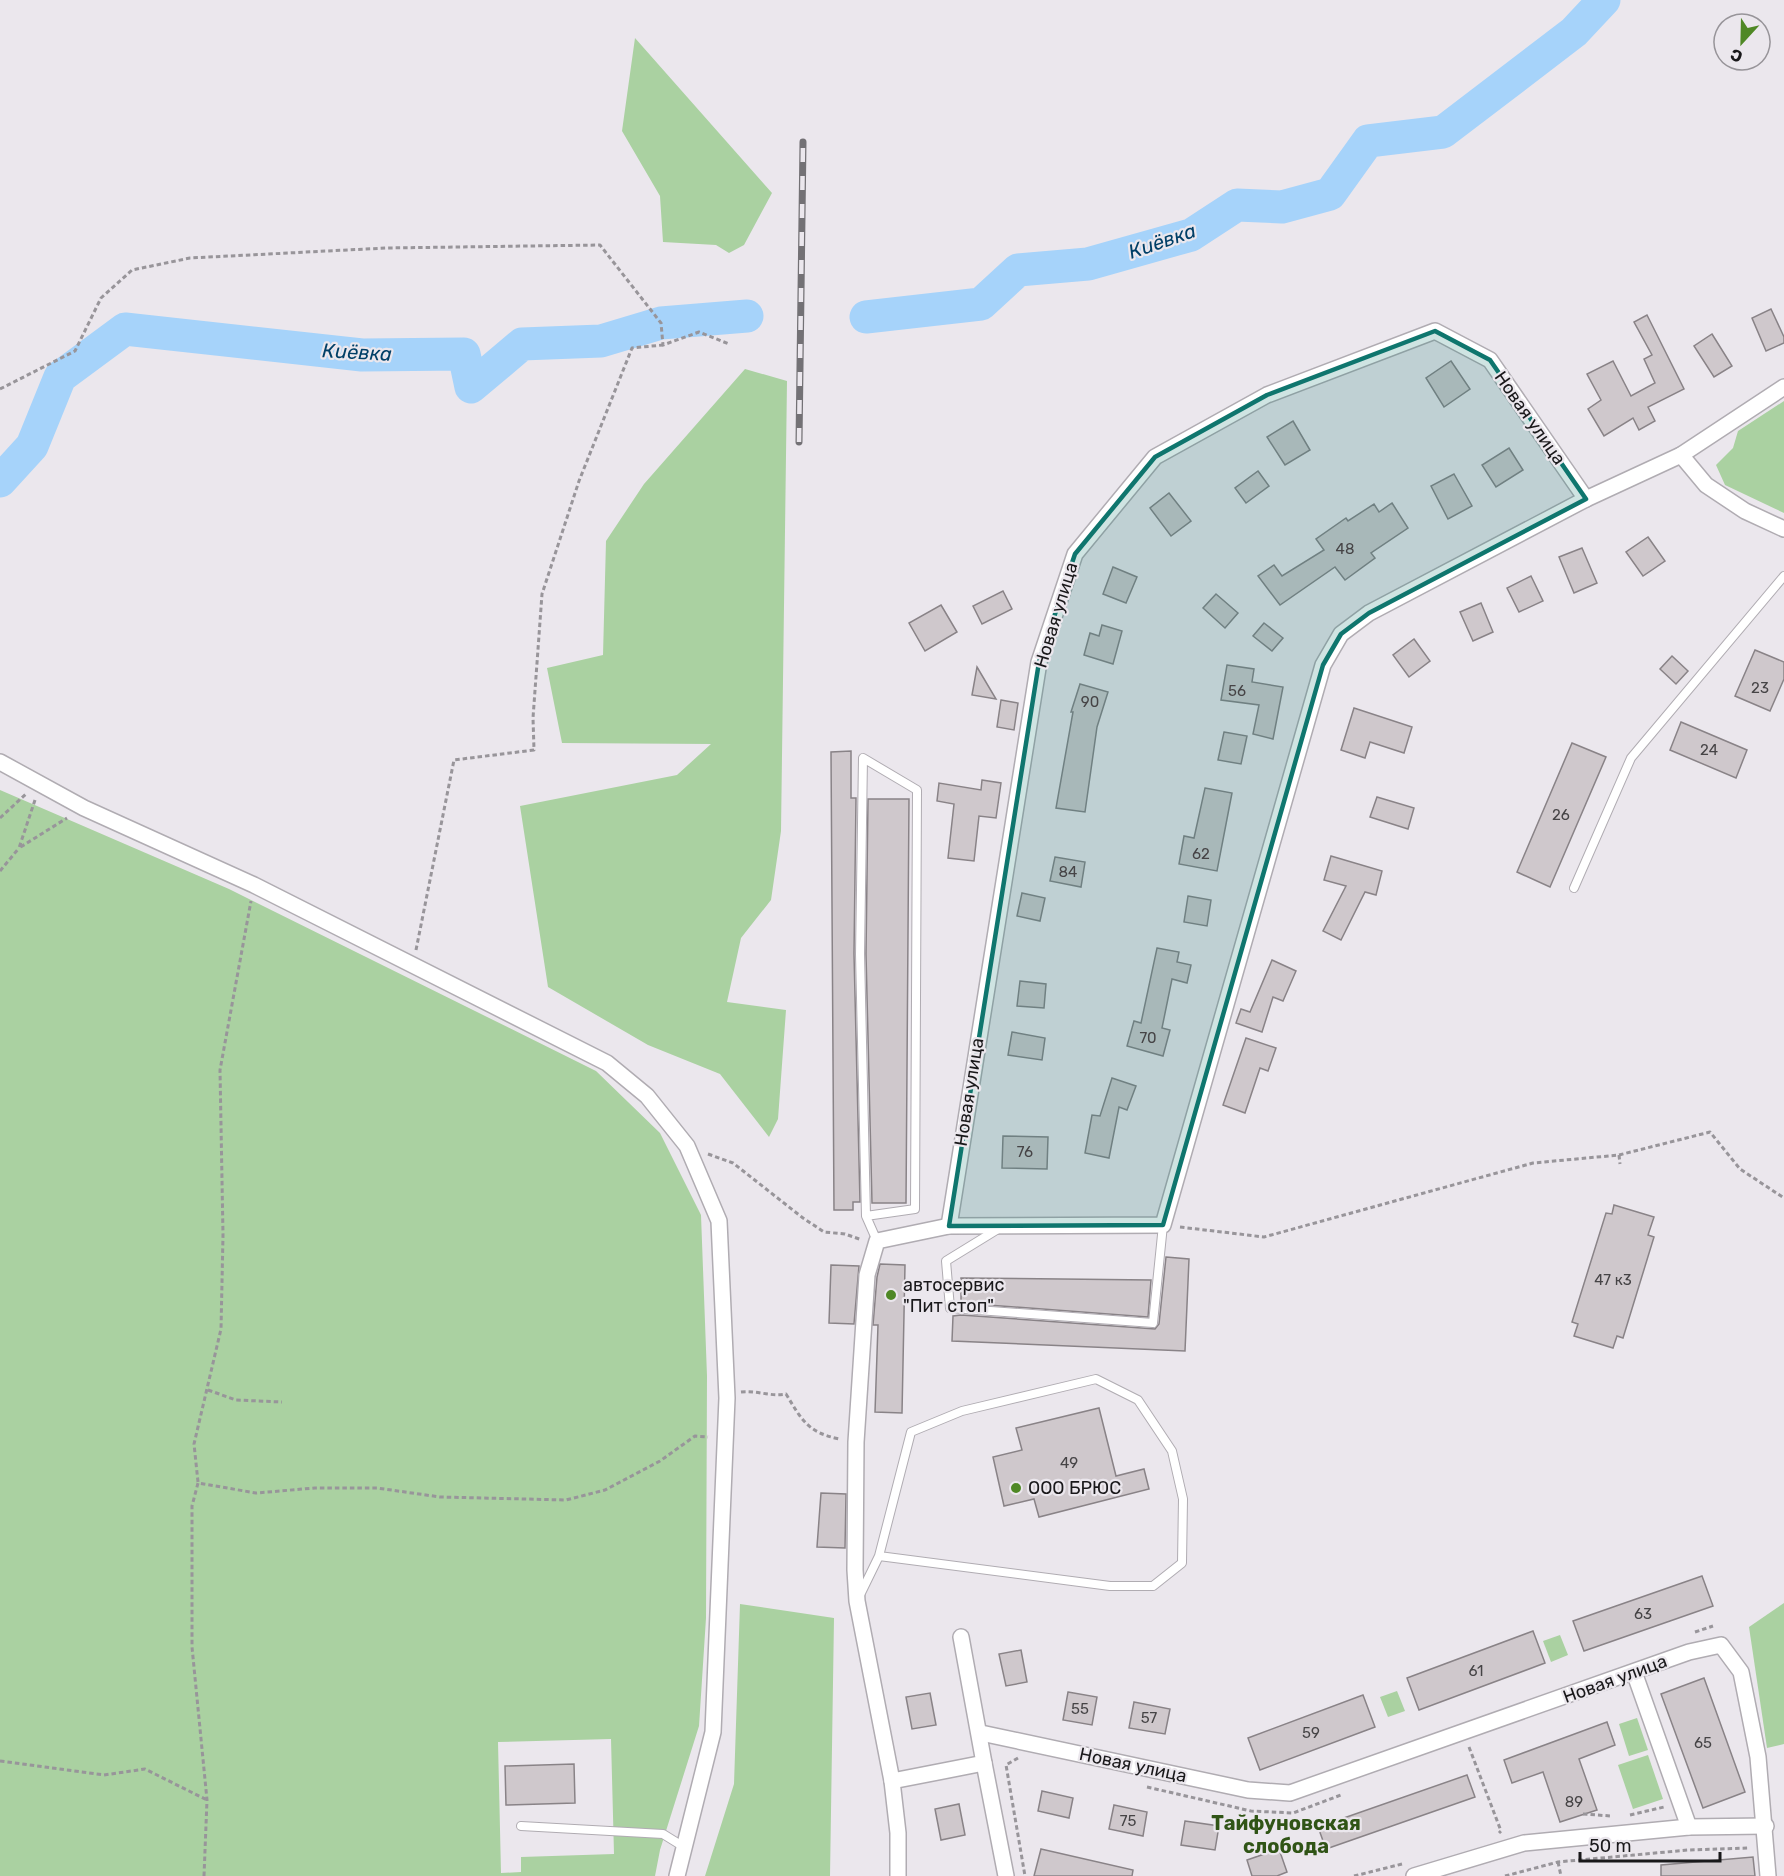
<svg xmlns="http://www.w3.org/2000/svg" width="1784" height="1876" font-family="Rubik,sans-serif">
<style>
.green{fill:#aad1a1;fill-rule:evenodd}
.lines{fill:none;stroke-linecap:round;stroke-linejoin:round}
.river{stroke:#a6d3fa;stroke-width:33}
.building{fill:#cfc8cc;stroke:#898387;stroke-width:1.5}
.service-casing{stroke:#b0acb2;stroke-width:10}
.minor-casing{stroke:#b0acb2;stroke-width:18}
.path{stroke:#98959a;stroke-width:3;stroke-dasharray:4.5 3;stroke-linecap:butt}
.service{stroke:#fff;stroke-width:8}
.minor{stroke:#fff;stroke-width:15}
.rail-casing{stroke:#737175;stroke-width:7}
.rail{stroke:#ebe7ed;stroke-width:4.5;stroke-dasharray:14;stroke-linecap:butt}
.marked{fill:#0f766e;fill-opacity:0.2;stroke:#0f766e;stroke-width:4.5;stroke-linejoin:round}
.poi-dot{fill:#4f8825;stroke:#ebe7ed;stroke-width:2}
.labels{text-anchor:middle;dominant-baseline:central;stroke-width:4.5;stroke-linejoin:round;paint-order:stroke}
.number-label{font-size:15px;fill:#464446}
.street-label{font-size:18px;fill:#19181a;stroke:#ebe7ed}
.poi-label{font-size:18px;fill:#19181a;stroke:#ebe7ed;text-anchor:start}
.water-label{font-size:20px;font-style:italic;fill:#003f67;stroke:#ebe7ed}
.neighbourhood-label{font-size:20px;font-weight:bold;fill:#305416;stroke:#ebe7ed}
</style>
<rect width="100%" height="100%" fill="#ebe7ed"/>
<!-- green -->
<g class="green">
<polygon points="635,38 772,193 744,245 729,253 716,245 663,242 660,196 622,131"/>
<polygon points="745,369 787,381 781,831 771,900 741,938 727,1002 786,1010 778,1119 769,1137 720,1074 648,1045 548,987 520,806 677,775 711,744 562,743 547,668 603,655 606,541 644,484"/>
<polygon points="1784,401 1784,513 1725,485 1716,465 1733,448 1738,431"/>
<path d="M 0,790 L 229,889 L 596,1071 L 660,1133 L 701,1215 L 707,1376 L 706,1618 L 699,1726 L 660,1850 L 655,1876 L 0,1876 ZM 611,1739 L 614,1854 L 521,1857 L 521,1872 L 501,1873 L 498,1742 Z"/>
<polygon points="1784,1603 1784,1744 1767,1748 1749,1627"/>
<polygon points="740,1604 834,1618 830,1876 705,1876 734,1784"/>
<polygon points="1560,1635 1568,1655 1551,1662 1543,1641"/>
<polygon points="1397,1691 1405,1711 1388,1717 1380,1697"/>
<polygon points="1637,1718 1648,1750 1629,1756 1619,1724"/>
<polygon points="1648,1755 1663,1799 1633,1809 1618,1765"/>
</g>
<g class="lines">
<!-- river -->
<g class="river">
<polyline points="866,317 981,304 1018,270 1088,264 1191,235 1237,205 1282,207 1330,194 1368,141 1443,132 1574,32 1604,0"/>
<polyline points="0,481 32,446 60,377 125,329 362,355 464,354 471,387 522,344 601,341 661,323 747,316"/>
</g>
</g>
<!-- building -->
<g class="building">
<polygon points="1771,309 1784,337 1784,343 1766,351 1752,318"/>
<polygon points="1647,315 1684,389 1648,407 1655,421 1639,430 1633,418 1604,436 1588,409 1601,400 1587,374 1613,361 1631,396 1655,383 1644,359 1652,355 1634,322"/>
<polygon points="1712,334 1732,366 1714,377 1694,346"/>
<polygon points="1451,361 1470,389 1444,407 1426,378"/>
<polygon points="1293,421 1310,450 1285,465 1267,437"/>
<polygon points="1509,448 1523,470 1496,487 1482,465"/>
<polygon points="1258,471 1269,486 1246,503 1235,488"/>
<polygon points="1454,474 1472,506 1448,519 1431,486"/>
<polygon points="1169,493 1191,521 1171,536 1150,508"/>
<polygon points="1392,503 1408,528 1371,553 1375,558 1345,580 1335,567 1280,605 1258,576 1274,565 1282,576 1324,550 1316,539 1346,518 1348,521 1374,504 1379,512"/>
<polygon points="1648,537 1665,561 1643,576 1626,552"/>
<polygon points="1582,548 1597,583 1574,593 1559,557"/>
<polygon points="1113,567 1137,577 1126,603 1103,594"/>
<polygon points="1531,576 1543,601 1519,612 1507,588"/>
<polygon points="1003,591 1012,609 982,624 973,606"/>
<polygon points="1216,594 1238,613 1225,628 1203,608"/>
<polygon points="1481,603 1493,632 1473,641 1460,612"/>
<polygon points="941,605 957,632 925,651 909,623"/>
<polygon points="1264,623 1283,638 1272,651 1253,636"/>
<polygon points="1102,625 1122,631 1113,664 1084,655 1090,633 1099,636"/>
<polygon points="1414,639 1430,661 1409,677 1393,655"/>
<polygon points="1755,650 1784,662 1784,679 1770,711 1735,696"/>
<polygon points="1672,656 1688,671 1676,684 1660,669"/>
<polygon points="1227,665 1254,669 1252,682 1283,687 1273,739 1253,734 1259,705 1221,700"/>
<polygon points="977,667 996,699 972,695"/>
<polygon points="1080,684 1108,692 1097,727 1085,812 1056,808 1073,712 1071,712"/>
<polygon points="1001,700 1018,703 1014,730 997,727"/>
<polygon points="1354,708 1412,727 1404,753 1370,742 1365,758 1341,750"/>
<polygon points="1681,722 1747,750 1736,778 1670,750"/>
<polygon points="1224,732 1247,736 1241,764 1218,760"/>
<polygon points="1572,743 1606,757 1550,887 1517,872"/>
<polygon points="851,751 851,798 856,798 854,954 860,1202 853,1202 853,1210 834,1210 831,752"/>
<polygon points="982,780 1001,783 996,818 979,816 974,861 948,858 954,804 937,801 939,783 981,790"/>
<polygon points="1205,788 1232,793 1217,871 1179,864 1184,836 1194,838"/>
<polygon points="1377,797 1414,808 1408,829 1370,817"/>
<polygon points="868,799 909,799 906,1203 872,1203 866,954"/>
<polygon points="1331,856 1382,871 1376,895 1365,892 1341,940 1323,931 1346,886 1324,880"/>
<polygon points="1055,857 1085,862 1081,887 1050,881"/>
<polygon points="1022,893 1045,898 1040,921 1017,916"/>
<polygon points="1188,896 1211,900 1207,926 1184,922"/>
<polygon points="1157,948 1179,952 1177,962 1191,965 1187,983 1172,979 1162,1028 1170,1030 1163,1056 1127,1046 1134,1021 1141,1023"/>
<polygon points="1272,960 1296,971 1283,1001 1273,997 1262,1032 1236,1023 1241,1009 1250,1012"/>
<polygon points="1020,981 1046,984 1044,1008 1017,1006"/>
<polygon points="1012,1032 1045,1038 1042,1060 1008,1055"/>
<polygon points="1246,1038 1276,1048 1268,1071 1260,1068 1245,1113 1223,1105"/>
<polygon points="1112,1078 1136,1086 1127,1110 1119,1107 1109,1158 1085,1153 1092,1115 1100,1116"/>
<polygon points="1003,1136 1048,1137 1047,1169 1002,1168"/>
<polygon points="1614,1205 1654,1217 1648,1235 1654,1237 1623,1338 1617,1336 1613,1348 1574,1336 1578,1324 1572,1322 1606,1213 1612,1214"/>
<polygon points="1166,1257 1189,1259 1185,1351 952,1341 953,1316 961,1315 1155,1329 1159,1324"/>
<polygon points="880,1264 905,1265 902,1413 875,1412 878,1325 873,1325 877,1277"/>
<polygon points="831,1265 859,1266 854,1324 829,1323"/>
<polygon points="961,1278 1151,1280 1148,1317 961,1303"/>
<polygon points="1099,1408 1116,1476 1144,1469 1149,1489 1039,1517 1034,1499 1004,1506 993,1457 1022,1450 1016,1428"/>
<polygon points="821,1493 846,1494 845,1548 817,1547"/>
<polygon points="1702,1576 1713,1606 1584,1651 1573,1621"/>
<polygon points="1533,1631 1545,1663 1419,1710 1407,1678"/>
<polygon points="1021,1650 1027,1682 1006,1686 999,1654"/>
<polygon points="1704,1678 1745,1792 1703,1808 1661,1694"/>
<polygon points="1068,1692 1097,1697 1092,1725 1063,1720"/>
<polygon points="930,1693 936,1725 912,1729 906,1697"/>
<polygon points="1363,1695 1375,1727 1260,1770 1248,1738"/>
<polygon points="1134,1702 1170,1709 1165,1734 1129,1728"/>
<polygon points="1607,1722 1615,1745 1579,1759 1597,1810 1560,1822 1543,1772 1512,1783 1504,1760"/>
<polygon points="574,1764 575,1803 506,1805 505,1766"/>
<polygon points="1467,1775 1475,1797 1326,1849 1318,1827"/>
<polygon points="1042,1791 1073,1798 1069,1818 1038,1811"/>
<polygon points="959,1804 965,1835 941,1840 935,1809"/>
<polygon points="1114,1805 1147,1812 1143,1836 1109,1829"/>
<polygon points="1185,1821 1219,1826 1215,1850 1181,1845"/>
<polygon points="1041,1849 1133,1870 1132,1876 1034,1876"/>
<polygon points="1279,1849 1287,1872 1277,1876 1252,1876 1247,1860"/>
<polygon points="1753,1857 1755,1876 1661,1876 1661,1865"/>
</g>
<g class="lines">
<defs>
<g id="service">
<polyline points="1574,888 1631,758 1784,576"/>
<polyline points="866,1216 915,1209 917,790 863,758 860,954 866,1216 877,1241"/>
<polyline points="998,1229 946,1261 950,1308 1153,1323 1163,1225"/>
<polyline points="859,1597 879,1556 911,1432 962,1411 1096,1379 1138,1400 1172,1451 1183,1499 1182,1563 1153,1586 1110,1586 879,1556"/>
<polyline points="521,1826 663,1834 684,1847"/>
</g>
<g id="minor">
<polyline points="1681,455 1706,485 1745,511 1784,529"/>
<polyline points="0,762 84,808 254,885 607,1063 647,1096 687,1146 719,1221 727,1398 713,1732 677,1876"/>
<polyline points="949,1226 1039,662 1075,554 1155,457 1267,395 1435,331 1490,360 1586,499"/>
<polyline points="1634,1672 1689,1827"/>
<polyline points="981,1733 1248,1790 1290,1793 1689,1652 1721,1645 1741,1672 1758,1757 1768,1876"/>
<polyline points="984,1763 1006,1876"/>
<polyline points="892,1781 984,1763 961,1637"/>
<polyline points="898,1876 898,1833 892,1781 857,1601 855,1570 856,1442 867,1275 877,1241 949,1226 1163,1225 1323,665 1341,634 1369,613 1586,499 1681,455 1784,387"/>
<polyline points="1414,1876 1524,1843 1689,1827 1766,1826"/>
</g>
</defs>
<!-- service casing -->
<use href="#service" class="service-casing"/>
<!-- minor casing -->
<use href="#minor" class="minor-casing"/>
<!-- path -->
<g class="path">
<polyline points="0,389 75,351 101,298 132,270 190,258 386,248 600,245 661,323 663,345 699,332 729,344"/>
<polyline points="35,800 19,848 67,818"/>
<polyline points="0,818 27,793"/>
<polyline points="0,871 19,848"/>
<polyline points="416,950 454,760 534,750 533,718 542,594 579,481 632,348 663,345"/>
<polyline points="708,1154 733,1163 803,1218 824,1232 845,1234 862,1240"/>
<polyline points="1619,1155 1620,1164"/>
<polyline points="1180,1227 1264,1237 1533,1163 1619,1155 1710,1132 1740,1169 1784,1198"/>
<polyline points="208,1390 236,1400 282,1402"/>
<path d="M 741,1392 C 757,1390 770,1397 786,1394 C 802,1420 807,1432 839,1439"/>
<polyline points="198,1482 194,1444 221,1329 223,1235 220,1070 251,901"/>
<polyline points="1695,1632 1713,1626"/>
<polyline points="1469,1747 1501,1831 1499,1833"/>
<polyline points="1018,1758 1006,1765 1025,1876"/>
<polyline points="0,1761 104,1775 145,1769 207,1800"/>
<polyline points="1147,1787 1251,1811 1293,1813 1341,1795"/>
<polyline points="1583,1814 1611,1816"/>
<polyline points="1630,1815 1664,1807"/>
<polyline points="1558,1862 1561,1876"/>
<polyline points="204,1876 207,1800 192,1647 192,1506 198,1483 256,1493 315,1488 377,1488 440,1497 566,1500 605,1490 660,1461 695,1436 708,1437"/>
<polyline points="1354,1876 1402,1864"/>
<polyline points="1505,1876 1558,1862 1688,1850 1749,1848"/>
</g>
<!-- service -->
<use href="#service" class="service"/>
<!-- minor -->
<use href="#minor" class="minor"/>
<defs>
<polyline id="rail" points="799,442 803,142"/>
</defs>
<!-- rail casing -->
<use href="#rail" class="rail-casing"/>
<!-- rail -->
<use href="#rail" class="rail"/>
</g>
<!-- marked area -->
<path class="marked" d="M 1435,331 L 1490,360 L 1586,499 L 1369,613 L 1341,634 L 1323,665 L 1163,1225 L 949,1226 L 1039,662 L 1075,554 L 1155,457 L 1267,395 Z"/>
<!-- markers -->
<g class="poi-dot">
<circle cx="891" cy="1295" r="6"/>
<circle cx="1016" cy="1488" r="6"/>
</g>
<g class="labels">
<!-- number labels -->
<g class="number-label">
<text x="1345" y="549">48</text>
<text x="1760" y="688">23</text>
<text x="1237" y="691">56</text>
<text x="1090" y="702">90</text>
<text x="1709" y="750">24</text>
<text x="1561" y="815">26</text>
<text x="1201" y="854">62</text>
<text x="1068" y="872">84</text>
<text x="1148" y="1038">70</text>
<text x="1025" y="1152">76</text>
<text x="1613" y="1280">47 к3</text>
<text x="1069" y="1463">49</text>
<text x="1643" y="1614">63</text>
<text x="1476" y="1671">61</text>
<text x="1080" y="1709">55</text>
<text x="1149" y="1718">57</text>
<text x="1311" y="1733">59</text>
<text x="1703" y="1743">65</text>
<text x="1574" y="1802">89</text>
<text x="1128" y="1821">75</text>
</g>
<!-- street labels -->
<g class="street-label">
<text transform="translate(1530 418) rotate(55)">Новая улица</text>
<text transform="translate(1056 615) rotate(-73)">Новая улица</text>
<text transform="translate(969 1092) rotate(-81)">Новая улица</text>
<text transform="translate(1615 1679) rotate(-20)">Новая улица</text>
<text transform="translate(1133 1765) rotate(12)">Новая улица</text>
</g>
<!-- poi labels -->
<g class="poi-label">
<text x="903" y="1285">автосервис<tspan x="903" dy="21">"Пит стоп"</tspan></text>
<text x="1028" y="1488">ООО БРЮС</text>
</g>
<!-- water labels -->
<g class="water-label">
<text transform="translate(1162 241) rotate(-19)">Киёвка</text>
<text transform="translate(357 352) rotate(3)">Киёвка</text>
</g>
<!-- neighbourhood labels -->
<g class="neighbourhood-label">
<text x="1286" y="1823">Тайфуновская<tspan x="1286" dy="23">слобода</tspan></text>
</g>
</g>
<!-- north arrow -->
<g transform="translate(1742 42) rotate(202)"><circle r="28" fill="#ebe7ed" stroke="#979499" stroke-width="1.5"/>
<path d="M0-4.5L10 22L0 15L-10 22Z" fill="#4f8825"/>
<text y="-9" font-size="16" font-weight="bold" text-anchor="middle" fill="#19181a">С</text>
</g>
<!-- scale -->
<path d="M1580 1852v9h140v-9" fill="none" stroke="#19181a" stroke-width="3"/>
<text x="1589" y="1852" font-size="18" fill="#19181a" stroke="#ebe7ed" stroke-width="4.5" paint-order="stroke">50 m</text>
</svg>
